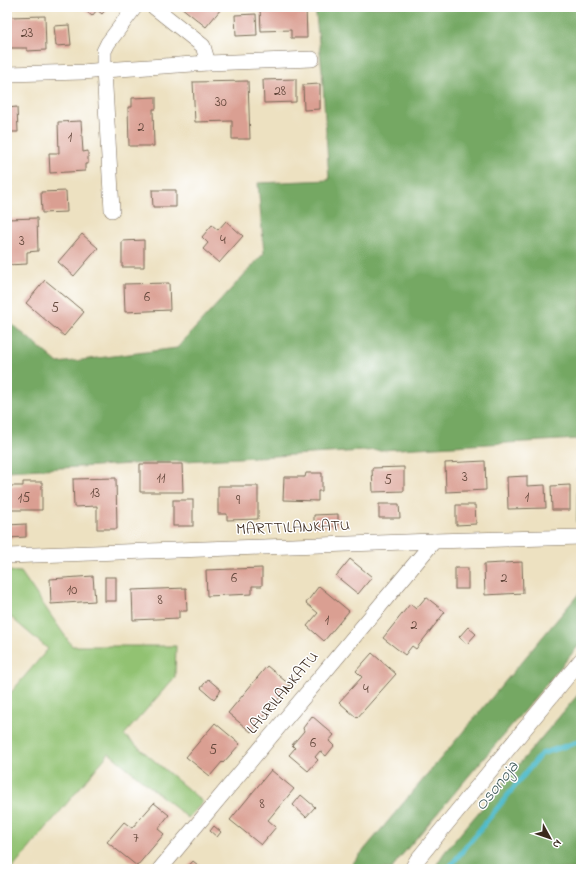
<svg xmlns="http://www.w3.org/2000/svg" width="588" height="876" font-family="'Indie Flower',sans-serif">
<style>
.green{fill:#92c272;stroke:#667648}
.forest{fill:#75a864;stroke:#586941}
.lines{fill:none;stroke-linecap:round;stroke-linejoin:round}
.stream{stroke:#4fbbcb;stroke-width:5}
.building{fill:#da9f92}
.street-casing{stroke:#796a57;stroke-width:16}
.street{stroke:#fff;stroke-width:15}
.labels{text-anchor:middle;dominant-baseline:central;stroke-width:3;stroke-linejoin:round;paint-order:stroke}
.number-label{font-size:14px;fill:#63473b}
.street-label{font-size:16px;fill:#3b2a1e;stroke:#fff}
.water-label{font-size:17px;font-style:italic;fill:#425d5b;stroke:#fff}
</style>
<rect width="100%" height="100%" fill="#fff"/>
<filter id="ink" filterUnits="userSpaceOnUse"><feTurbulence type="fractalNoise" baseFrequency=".025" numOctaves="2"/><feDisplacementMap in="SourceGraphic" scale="8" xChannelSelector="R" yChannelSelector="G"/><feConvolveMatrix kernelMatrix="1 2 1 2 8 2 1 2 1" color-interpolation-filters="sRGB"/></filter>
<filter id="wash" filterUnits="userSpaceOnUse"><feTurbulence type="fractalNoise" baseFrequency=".012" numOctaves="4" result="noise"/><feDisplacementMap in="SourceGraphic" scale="16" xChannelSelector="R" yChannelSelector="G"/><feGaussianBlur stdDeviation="0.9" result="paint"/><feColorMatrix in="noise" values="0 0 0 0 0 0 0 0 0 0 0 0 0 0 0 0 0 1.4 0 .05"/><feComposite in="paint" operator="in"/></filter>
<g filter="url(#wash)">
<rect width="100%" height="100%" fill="#ede1c1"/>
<!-- green -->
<polygon class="green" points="7,571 21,572 72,646 176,646 175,677 124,735 203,802 188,818 109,753 12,869 7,869 7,697 48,649 7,614"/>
<!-- forest -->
<g class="forest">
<polygon points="315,7 581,7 581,524 577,523 578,439 7,471 7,320 58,363 177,348 264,253 258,183 329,180 322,70"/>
<polygon points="581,591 581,643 397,861 392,869 348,869"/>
<polygon points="581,691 581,866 580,869 434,869 444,853"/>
</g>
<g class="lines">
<!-- stream -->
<polyline class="stream" points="448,869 541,754 581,741"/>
</g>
<g id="blocks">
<!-- building -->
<g class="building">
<polygon points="81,7 108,7 102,14 97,10 92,16"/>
<polygon points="181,7 219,7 221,9 206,27"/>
<polygon points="260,7 306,7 307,38 291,38 291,30 261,31"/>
<polygon points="256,14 257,35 236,36 235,15"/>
<polygon points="45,16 46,50 27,51 27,48 9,48 8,17"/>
<polygon points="69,25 71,45 56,46 54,26"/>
<polygon points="296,79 296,102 264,103 263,80"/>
<polygon points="248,81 250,139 232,139 232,121 195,122 193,82"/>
<polygon points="320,84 320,109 304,110 303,85"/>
<polygon points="156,97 156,109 153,109 154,146 129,146 128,107 132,107 132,98"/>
<polygon points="17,107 18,132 7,132 7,108"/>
<polygon points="81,121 83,152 88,151 88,164 85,164 85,171 50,173 49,153 59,153 58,122"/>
<polygon points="152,190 176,190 176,207 153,207"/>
<polygon points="66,191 67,212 42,213 41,192"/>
<polygon points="37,218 38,251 27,252 27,264 7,265 7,219"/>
<polygon points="226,221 243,236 219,263 203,249 208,243 202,237 212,225 218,230"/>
<polygon points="82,234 98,248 74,276 58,262"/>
<polygon points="144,240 144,267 122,267 122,241"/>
<polygon points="45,280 84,312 64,336 26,303"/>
<polygon points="169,283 170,310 125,312 124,284"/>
<polygon points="485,461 486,490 446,492 445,463"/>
<polygon points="140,464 182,464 183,492 140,492"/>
<polygon points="404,467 404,491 373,492 372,468"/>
<polygon points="306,473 322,473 322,491 318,491 318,501 283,500 284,477 305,477"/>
<polygon points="527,476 527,486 545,485 546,508 508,509 507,477"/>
<polygon points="116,478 117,529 97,529 97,506 74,507 73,479"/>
<polygon points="23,482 42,482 42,510 7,510 7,486 23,486"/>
<polygon points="570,485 570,510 552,510 551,486"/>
<polygon points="218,486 258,486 258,519 227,520 227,514 218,514"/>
<rect x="173" y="500" width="20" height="26"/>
<polygon points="379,504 399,504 400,518 379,518"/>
<polygon points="456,505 475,505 476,524 456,525"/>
<polygon points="338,514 338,526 314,527 314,515"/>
<polygon points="26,524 26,537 7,538 7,525"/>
<polygon points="350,559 372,577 358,594 336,576"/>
<polygon points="522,562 523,593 485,595 484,564"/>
<polygon points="262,568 262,586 252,586 252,594 207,596 206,570"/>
<rect x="455" y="568" width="13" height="21"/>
<polygon points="93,576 95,601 51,604 50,579"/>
<rect x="105" y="577" width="11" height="24"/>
<polygon points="319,586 349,611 324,641 307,626 318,613 306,603"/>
<polygon points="186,588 187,611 179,611 179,618 133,620 132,590"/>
<polygon points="426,597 445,612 416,649 412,646 405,655 383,638 410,604 416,609"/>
<polygon points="468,627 476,634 467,644 459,637"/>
<polygon points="372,653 396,674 357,718 339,702 362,677 356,671"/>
<polygon points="267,666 290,685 251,732 228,713"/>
<polygon points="208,679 221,690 214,699 201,688"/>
<polygon points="312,716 334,735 329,741 334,746 326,756 320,751 315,757 318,760 308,771 289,755 295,748 292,745 304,731 303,728"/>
<polygon points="215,723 240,744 223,763 222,762 210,776 186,757"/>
<polygon points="271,770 294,789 268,820 276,827 261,845 230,820"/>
<polygon points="301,795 315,807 306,817 293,805"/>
<polygon points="154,803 169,815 158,829 164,834 137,866 107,842 124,822 132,828"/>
<polygon points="214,826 221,832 217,837 210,831"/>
<polygon points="193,861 203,869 186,869"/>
</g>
</g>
</g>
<g filter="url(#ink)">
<use href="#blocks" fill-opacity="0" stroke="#796a57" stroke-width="1"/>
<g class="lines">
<defs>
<g id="street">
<polyline points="135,7 108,43 104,51 104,70 208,63 203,46 154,7"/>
<polyline points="208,63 312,59"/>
<polyline points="7,74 83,72 104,70 112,210"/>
<polyline points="7,556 434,541 581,537"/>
<polyline points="160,869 434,541"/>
<polyline points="412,869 417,860 581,660"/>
</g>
</defs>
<!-- street casing -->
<use href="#street" class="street-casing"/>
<!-- street -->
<use href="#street" class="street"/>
</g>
</g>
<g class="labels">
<!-- number labels -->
<g class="number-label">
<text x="27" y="33">23</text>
<text x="280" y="91">28</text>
<text x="221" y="102">30</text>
<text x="141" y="127">2</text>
<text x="70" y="137">1</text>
<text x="223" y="240">4</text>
<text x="22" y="241">3</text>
<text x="147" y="297">6</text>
<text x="55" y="308">5</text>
<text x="465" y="477">3</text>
<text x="161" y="478">11</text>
<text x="388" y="480">5</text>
<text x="95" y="493">13</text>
<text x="527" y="497">1</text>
<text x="24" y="498">15</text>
<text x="238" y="500">9</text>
<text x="234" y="578">6</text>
<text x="504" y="578">2</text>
<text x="72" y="590">10</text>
<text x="160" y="600">8</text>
<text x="327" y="620">1</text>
<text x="414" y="625">2</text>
<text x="366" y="689">4</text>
<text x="313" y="743">6</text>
<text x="213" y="750">5</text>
<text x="262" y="804">8</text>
<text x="136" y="838">7</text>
</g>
<!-- street labels -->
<g class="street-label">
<text transform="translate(293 528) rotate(-2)">MARTTILANKATU</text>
<text transform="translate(283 693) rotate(-50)">LAURILANKATU</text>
</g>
<!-- water labels -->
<g class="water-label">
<text transform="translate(497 786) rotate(-51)">Osonoja</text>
</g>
</g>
<!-- margin -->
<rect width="588" height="876" fill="none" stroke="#fff" stroke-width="24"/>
<!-- north arrow -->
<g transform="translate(550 838) rotate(130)" stroke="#ffffff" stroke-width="3" paint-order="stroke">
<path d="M0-3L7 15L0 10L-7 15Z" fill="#3b2a1e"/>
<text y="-6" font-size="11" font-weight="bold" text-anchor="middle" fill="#3b2a1e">N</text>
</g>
</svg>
